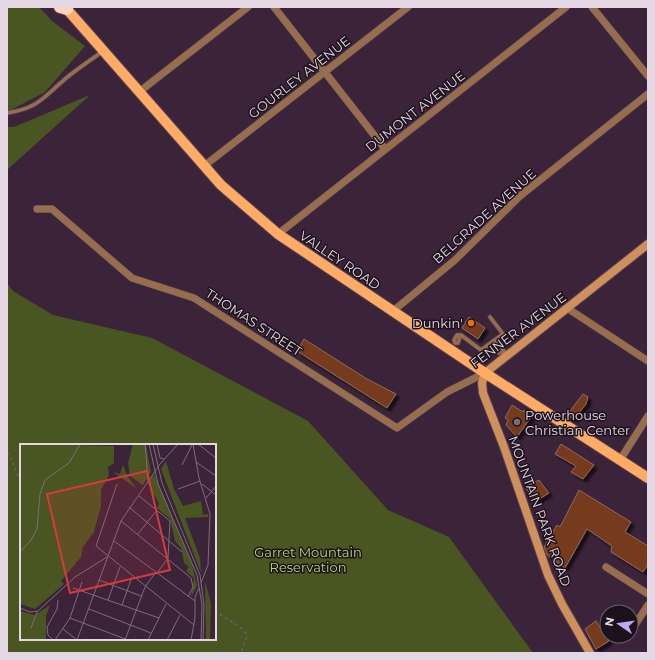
<svg xmlns="http://www.w3.org/2000/svg" width="655" height="660" font-family="Montserrat,sans-serif">
<style>
.green{fill:#495621;fill-rule:evenodd}
.building{fill:#763a1e;stroke:#8d6b5c;filter:url(#shadow)}
.lines{fill:none;stroke-linecap:round;stroke-linejoin:round}
.lane-casing{stroke:#564055;stroke-width:5}
.street-casing{stroke:#564055;stroke-width:8}
.secondary-casing{stroke:#564055;stroke-width:10}
.primary-casing{stroke:#564055;stroke-width:12}
.highway-casing{stroke:#564055;stroke-width:14}
.path{stroke:#6f5b6e;stroke-width:1.5;stroke-dasharray:3 3;stroke-linecap:butt}
.lane{stroke:#966d4d;stroke-width:3.5}
.street{stroke:#966d4d;stroke-width:7}
.secondary{stroke:#d0905b;stroke-width:8}
.primary{stroke:#feab65;stroke-width:10}
.highway{stroke:#fdd4b5;stroke-width:12}
.food-dot{fill:#e8710a;stroke:#1c121c;stroke-width:1.5}
.worship-dot{fill:#6b7280;stroke:#1c121c;stroke-width:1.5}
.labels{text-anchor:middle;dominant-baseline:central;stroke-width:3;stroke-linejoin:round;paint-order:stroke}
.street-label{font-size:13px;fill:#e5d6e3;stroke:#1c121c}
.poi-label{font-size:13px;fill:#e5d6e3;stroke:#1c121c;text-anchor:end}
.park-label{font-size:13px;fill:#bdd779;stroke:#1c121c}
.inset-road{fill:none;stroke:#7f6b7e;stroke-width:1}
.view{fill:#d8393b;fill-opacity:0.15;stroke:#d8393b;stroke-width:2}
.inset-edge{fill:none;stroke:#e5d6e3;stroke-width:2}
</style>
<defs>
<filter id="shadow"><feDropShadow dx="3.5" dy="3.5" stdDeviation="1" flood-color="#0009"/></filter>
</defs>
<rect width="100%" height="100%" fill="#3b243a"/>
<!-- green -->
<g class="green">
<polygon points="7,7 39,7 52,21 85,46 45,92 9,111 7,111"/>
<polygon points="90,95 7,170 7,127 14,127"/>
<path d="M 7,283 L 13,291 L 53,315 L 152,338 L 308,421 L 388,510 L 449,537 L 533,653 L 7,653 ZM 21,445 L 215,445 L 215,639 L 21,639 Z"/>
</g>
<!-- building -->
<g class="building">
<polygon points="469,317 485,328 478,339 462,328"/>
<polygon points="304,339 367,379 396,394 387,408 297,351"/>
<polygon points="583,394 588,397 586,404 574,419 567,415"/>
<polygon points="512,405 523,412 524,410 531,417 517,437 506,425 508,420 505,418"/>
<polygon points="561,444 594,465 583,479 571,472 576,466 555,454"/>
<polygon points="539,480 549,493 536,501 525,487"/>
<polygon points="579,490 631,522 625,532 648,546 648,564 643,572 611,552 612,546 587,529 565,568 547,555 544,547 557,525 560,527"/>
<polygon points="596,621 609,641 596,649 585,629"/>
</g>
<g class="lines">
<defs>
<g id="lane">
<path d="M 7,113 C 38,108 43,98 65,79 C 77,69 91,60 103,51"/>
<polyline points="460,336 458,343 455,343 454,340 457,335 461,335 481,350 503,334 490,317"/>
<polyline points="494,342 495,349 499,353 503,352"/>
<polyline points="496,344 500,343 506,356"/>
</g>
<g id="street">
<polyline points="274,7 385,149"/>
<polyline points="592,7 648,76"/>
<polyline points="139,92 248,7"/>
<polyline points="204,166 408,7"/>
<polyline points="37,209 52,209 132,278 194,298 397,428 447,392 485,373"/>
<polyline points="278,234 566,7"/>
<polyline points="567,308 648,361"/>
<polyline points="393,311 455,260 520,196 648,94"/>
<polyline points="620,460 648,416"/>
<polyline points="606,567 648,594"/>
<polyline points="631,631 648,605"/>
</g>
<polyline id="secondary" points="590,653 562,604 548,575 504,447 483,393 482,383 485,373 648,244"/>
<polyline id="primary" points="65,7 221,185 278,234 485,373 648,478"/>
<polyline id="highway" points="60,7 67,9"/>
</defs>
<!-- lane casing -->
<use href="#lane" class="lane-casing"/>
<!-- street casing -->
<use href="#street" class="street-casing"/>
<!-- secondary casing -->
<use href="#secondary" class="secondary-casing"/>
<!-- primary casing -->
<use href="#primary" class="primary-casing"/>
<!-- highway casing -->
<use href="#highway" class="highway-casing"/>
<!-- path -->
<g class="path">
<path d="M 7,452 C 13,459 15,474 21,478"/>
<path d="M 215,611 C 224,619 242,624 247,636 L 241,653"/>
</g>
<!-- lane -->
<use href="#lane" class="lane"/>
<!-- street -->
<use href="#street" class="street"/>
<!-- secondary -->
<use href="#secondary" class="secondary"/>
<!-- primary -->
<use href="#primary" class="primary"/>
<!-- highway -->
<use href="#highway" class="highway"/>
</g>
<!-- markers -->
<circle class="food-dot" cx="471" cy="323" r="4"/>
<circle class="worship-dot" cx="517" cy="422" r="4"/>
<g class="labels">
<!-- street labels -->
<g class="street-label">
<text transform="translate(299 77) rotate(-38)">GOURLEY AVENUE</text>
<text transform="translate(415 111) rotate(-38)">DUMONT AVENUE</text>
<text transform="translate(484 216) rotate(-42)">BELGRADE AVENUE</text>
<text transform="translate(340 260) rotate(34)">VALLEY ROAD</text>
<text transform="translate(254 322) rotate(33)">THOMAS STREET</text>
<text transform="translate(518 330) rotate(-37)">FENNER AVENUE</text>
<text transform="translate(540 511) rotate(70)">MOUNTAIN PARK ROAD</text>
</g>
<!-- poi labels -->
<g class="poi-label">
<text x="463" y="323">Dunkin'</text>
<text x="525" y="415" text-anchor="start">Powerhouse<tspan x="525" dy="15">Christian Center</tspan></text>
</g>
<!-- park labels -->
<g class="park-label">
<text x="308" y="552">Garret Mountain<tspan x="308" dy="15">Reservation</tspan></text>
</g>
</g>
<!-- overview -->
<g transform="translate(20 444)">
<rect width="196" height="196" fill="#3b243a"/>
<path d="M 0,0 L 94,2 L 94,19 L 88,23 L 89,31 L 81,46 L 81,62 L 74,88 L 63,103 L 61,113 L 41,137 L 44,140 L 15,165 L 0,160 ZM 113,0 L 126,0 L 131,28 L 123,41 L 110,32 L 108,19 ZM 146,17 L 154,45 L 163,62 L 181,57 L 183,71 L 188,70 L 188,73 L 165,74 L 180,114 L 181,129 L 141,25 ZM 103,21 L 108,33 L 116,44 L 93,28 L 100,30 ZM 134,30 L 172,120 L 177,142 L 171,153 L 174,134 L 166,127 L 169,123 L 164,119 L 161,104 L 155,97 L 150,75 L 137,64 L 139,60 L 127,38 ZM 185,137 L 191,159 L 190,196 L 186,196 ZM 30,161 L 26,172 L 26,196 L 0,196 L 0,167 L 15,171 Z" fill="#495621"/>
<path class="inset-road" d="M 125,0 L 128,37M 129,0 L 138,40 L 177,131 L 182,161 L 181,196M 133,0 L 142,39 L 180,131 L 184,161 L 183,196M 137,0 L 140,14 L 144,15M 173,0 L 179,34 L 190,70 L 188,121 L 181,139M 178,0 L 196,14M 176,18 L 196,32M 162,21 L 172,1M 97,40 L 76,102 L 174,181M 182,40 L 196,51M 158,45 L 180,37M 119,52 L 150,77 L 148,114 L 137,129M 186,54 L 196,42M 109,63 L 162,108M 101,77 L 171,134 L 173,143 L 168,153M 118,90 L 137,66M 94,97 L 175,157M 0,108 L 11,96 L 17,85 L 20,50 L 25,36 L 49,19 L 60,0M 79,136 L 121,152M 53,144 L 139,174M 88,156 L 100,123M 102,161 L 112,133M 0,164 L 10,168 L 18,167 L 55,133 L 87,113M 69,165 L 131,189M 50,174 L 108,196M 11,184 L 17,168M 43,185 L 57,196M 33,196 L 28,191 L 27,183 L 37,165 L 38,156M 35,196 L 50,174 L 62,138M 57,196 L 101,77 L 140,20 L 158,0M 105,196 L 125,143 L 136,128M 128,196 L 146,160M 147,196 L 160,171M 171,196 L 175,174 L 175,153 L 179,144"/>
<path class="view" d="M 127,27 L 150,126 L 50,149 L 27,50 Z"/>
<rect width="196" height="196" class="inset-edge"/>
</g>
<!-- border -->
<rect width="655" height="660" fill="none" stroke="#e5d6e3" stroke-width="16"/>
<!-- north arrow -->
<g transform="translate(619 624) rotate(283)"><circle r="19" fill="#1c121c" stroke="#6c606c"/>
<path d="M0-3L7 15L0 10L-7 15Z" fill="#c4a7f1"/>
<text y="-6" font-size="11" font-weight="bold" text-anchor="middle" fill="#e5d6e3">N</text>
</g>
</svg>
